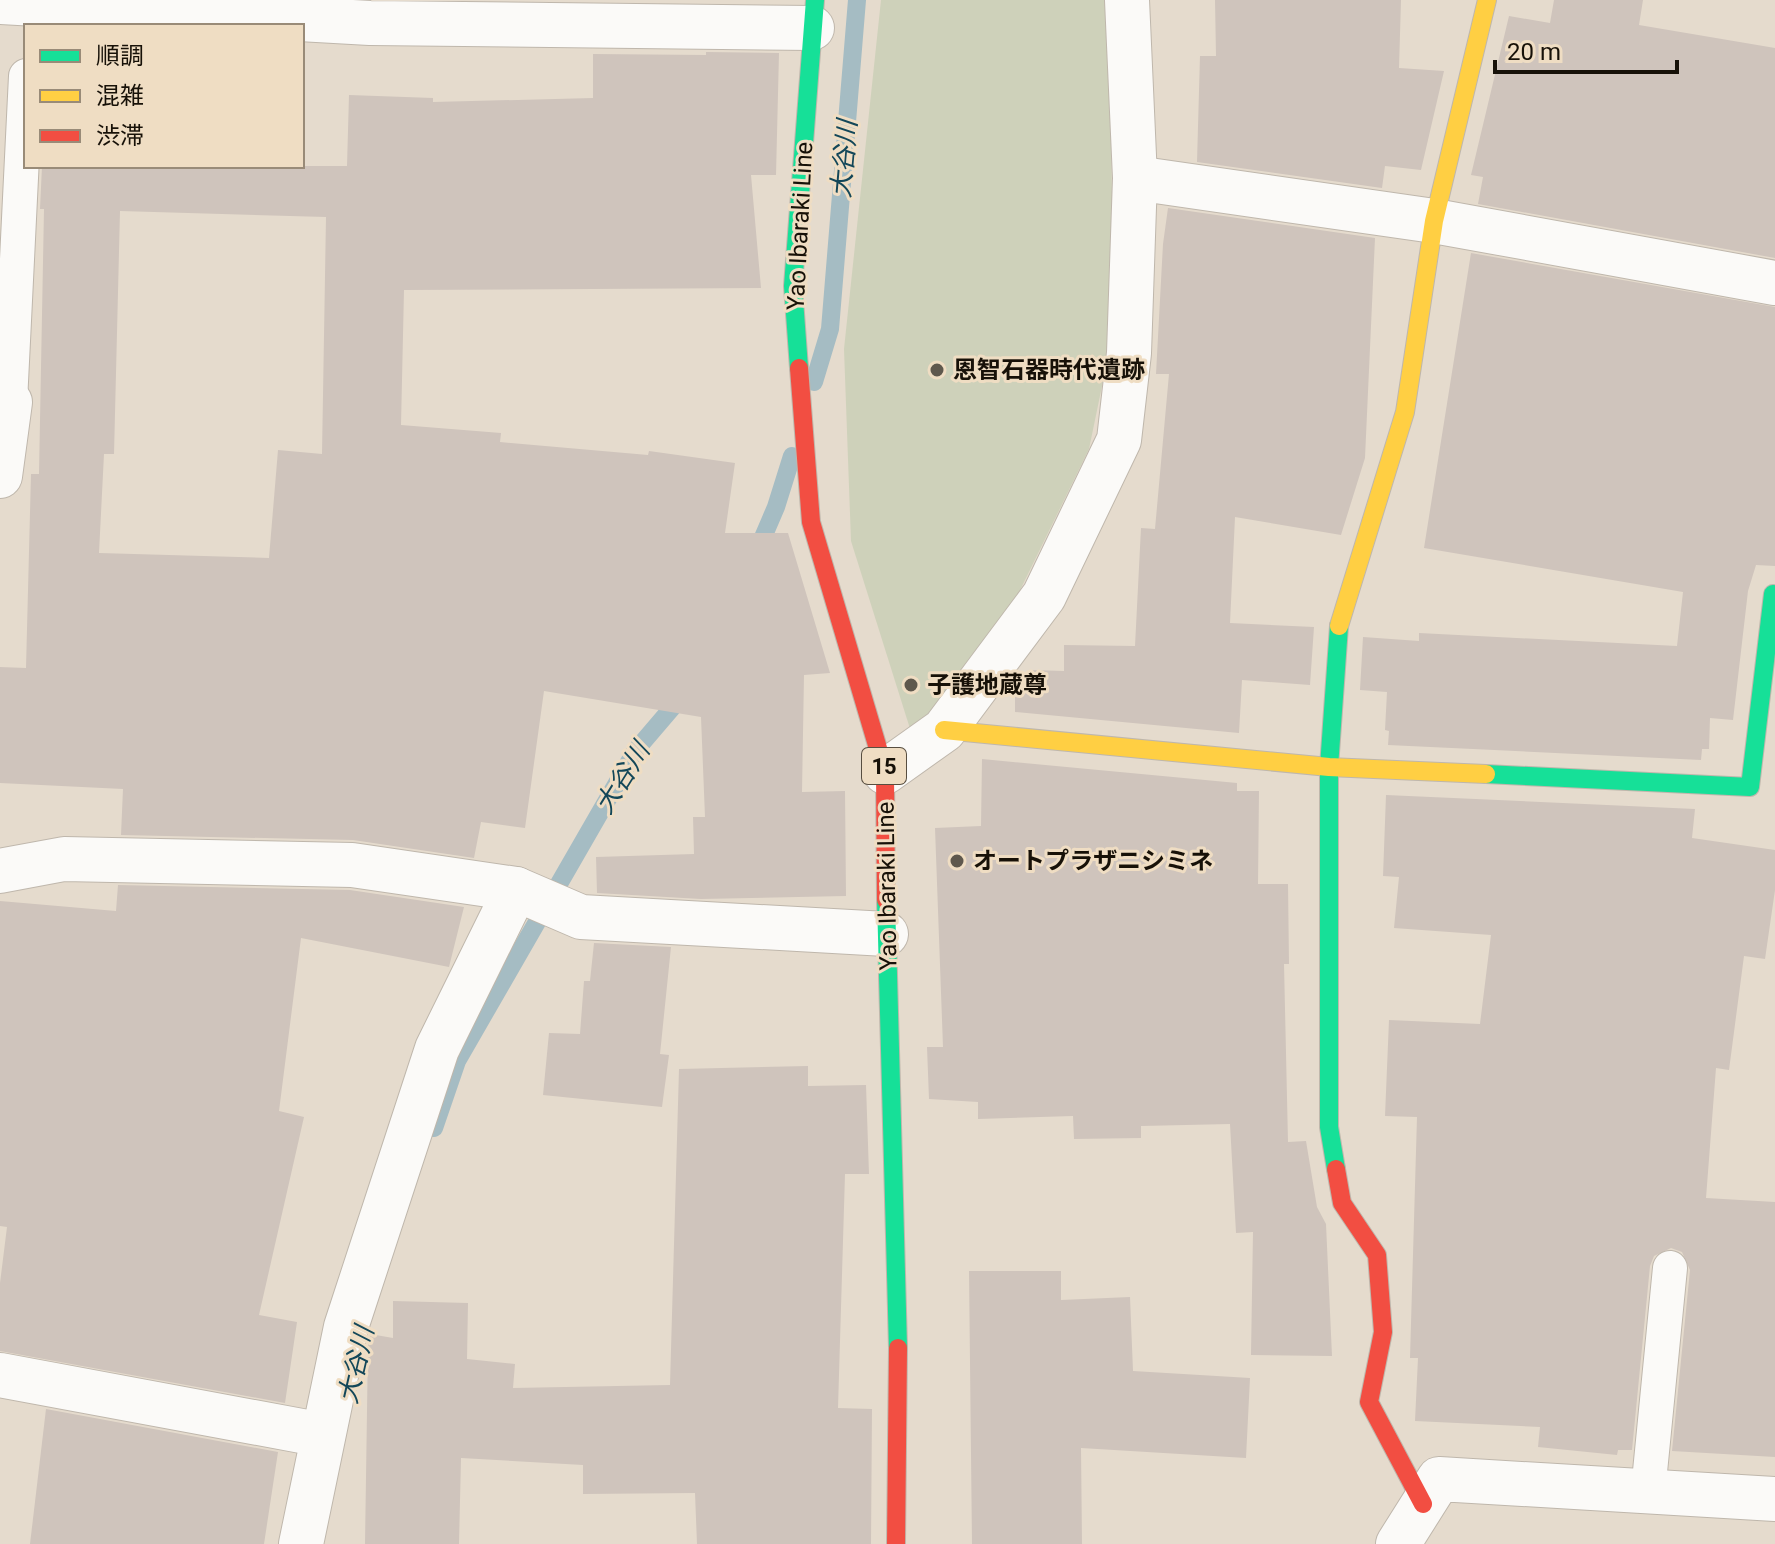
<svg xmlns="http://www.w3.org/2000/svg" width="1775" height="1544" font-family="Roboto,'Noto Sans JP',sans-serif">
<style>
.green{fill:#ced1ba}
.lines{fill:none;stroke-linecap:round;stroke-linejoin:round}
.stream{stroke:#a5bcc3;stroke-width:18}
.building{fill:#cfc4bc;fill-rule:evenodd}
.lane-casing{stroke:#bfb7ac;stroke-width:36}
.street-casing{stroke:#bfb7ac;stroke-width:46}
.fast-casing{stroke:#bfb7ac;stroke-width:20}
.slow-casing{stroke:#bfb7ac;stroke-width:20}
.jam-casing{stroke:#bfb7ac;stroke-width:20}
.lane{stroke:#fbfaf8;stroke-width:34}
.street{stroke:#fbfaf8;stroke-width:44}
.fast{stroke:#16e098;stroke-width:18}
.slow{stroke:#ffcf43;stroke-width:18}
.jam{stroke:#f24e42;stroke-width:18}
.poi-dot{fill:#5f584d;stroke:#efddc3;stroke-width:3}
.labels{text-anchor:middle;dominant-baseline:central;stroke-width:6;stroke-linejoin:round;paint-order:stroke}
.shield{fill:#efddc3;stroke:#584e40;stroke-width:2}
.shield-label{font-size:22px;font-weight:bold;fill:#171108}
.street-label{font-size:24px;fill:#171108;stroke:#efddc3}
.poi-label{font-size:24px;font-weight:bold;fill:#171108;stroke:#efddc3;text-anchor:start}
.water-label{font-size:26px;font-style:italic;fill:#134759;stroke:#efddc3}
</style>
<rect width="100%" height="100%" fill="#e5dbcd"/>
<!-- green -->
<polygon class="green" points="881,0 1109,0 1114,328 1089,449 1005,621 912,735 851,541 844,349"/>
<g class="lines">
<!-- stream -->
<g class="stream">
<polyline points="814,382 830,329 857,0"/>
<polyline points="755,556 776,507 792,456"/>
<polyline points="434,1128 457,1061 636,750 683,695"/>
</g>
</g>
<!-- building -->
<g class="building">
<polygon points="1215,0 1401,0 1399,68 1444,71 1421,170 1385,166 1382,188 1197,162 1200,56 1216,56"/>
<polygon points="1554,0 1643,0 1639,25 1775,48 1775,258 1478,204 1483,177 1471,175 1509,16 1550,23"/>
<path d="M 706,52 L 779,53 L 776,175 L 751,175 L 761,288 L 404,290 L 401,425 L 501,433 L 500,442 L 648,455 L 649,451 L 735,463 L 725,533 L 788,533 L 830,673 L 804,675 L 802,792 L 845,791 L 846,896 L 701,899 L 597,893 L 596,857 L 694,854 L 693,817 L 705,817 L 701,717 L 544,691 L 525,828 L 481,822 L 474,858 L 353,840 L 121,835 L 123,789 L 0,783 L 0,667 L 26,668 L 31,474 L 39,474 L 44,209 L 40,209 L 42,166 L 347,166 L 349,95 L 433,98 L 433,102 L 593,98 L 593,54 L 706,55 ZM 120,211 L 326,217 L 322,454 L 278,450 L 269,558 L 99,553 L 104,454 L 114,454 Z"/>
<polygon points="1168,208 1375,238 1365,458 1341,535 1235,517 1230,623 1314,627 1310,685 1242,680 1239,733 1015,712 1015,682 1031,670 1064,671 1064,645 1135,646 1141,528 1155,529 1169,374 1156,374 1163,244"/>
<polygon points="1471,253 1775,307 1775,566 1756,565 1748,591 1733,720 1710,718 1709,749 1702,749 1701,760 1388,745 1389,731 1385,730 1387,692 1360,690 1363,637 1419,641 1419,633 1677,646 1683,592 1424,548"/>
<polygon points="982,759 1237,783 1237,791 1259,791 1258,884 1288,884 1289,964 1284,964 1288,1142 1306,1141 1317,1207 1326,1224 1332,1356 1251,1355 1253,1232 1236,1233 1230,1124 1141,1126 1141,1138 1074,1139 1073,1116 978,1119 978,1102 929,1099 927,1047 943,1047 935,828 981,826"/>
<polygon points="1386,795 1695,809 1692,838 1775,850 1775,890 1765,959 1744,956 1729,1070 1716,1068 1706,1198 1775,1202 1775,1457 1672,1451 1690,1270 1682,1252 1671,1248 1654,1256 1650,1266 1632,1450 1618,1450 1617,1455 1538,1447 1540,1427 1415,1421 1418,1358 1410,1358 1417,1117 1385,1116 1389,1020 1480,1024 1491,935 1394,928 1399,877 1383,876"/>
<polygon points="118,885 350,890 464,907 449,967 301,938 279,1111 304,1117 259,1315 297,1322 285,1403 0,1351 0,1283 7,1227 0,1226 0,901 116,911"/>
<polygon points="594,943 671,947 660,1054 669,1055 662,1107 543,1095 549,1033 580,1034 584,981 590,981"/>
<polygon points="808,1066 808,1086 866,1085 869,1174 845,1174 838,1408 872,1409 871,1544 697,1544 695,1493 583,1494 583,1465 461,1458 459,1544 365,1544 368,1345 370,1334 393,1338 393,1301 468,1303 467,1359 515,1364 513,1388 670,1385 679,1069"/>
<polygon points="969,1271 1061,1271 1061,1300 1130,1297 1133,1371 1250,1378 1246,1458 1081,1448 1082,1544 972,1544"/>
<polygon points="46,1409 278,1452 264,1544 30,1544"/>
</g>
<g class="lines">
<defs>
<g id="lane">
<polyline points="10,402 26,76"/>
<polyline points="1648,1492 1670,1268"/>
</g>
<g id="street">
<polyline points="0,2 370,23 812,28"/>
<polyline points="1135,178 1434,221 1775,283"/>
<polyline points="0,476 10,402"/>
<polyline points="885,772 944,730 1044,596 1119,440 1129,353 1135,178 1127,0"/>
<polyline points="0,871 64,859 352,865 516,889 581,917 886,934"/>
<polyline points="0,1375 323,1435"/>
<polyline points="301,1544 346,1327 437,1049 516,889"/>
<polyline points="1398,1544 1439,1479 1775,1499"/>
</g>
<g id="fast">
<polyline points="799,368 793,286 815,0"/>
<polyline points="1486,774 1750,787 1773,594"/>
<polyline points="886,900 898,1348"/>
<polyline points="1336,1169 1329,1127 1329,767 1339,626"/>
</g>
<g id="slow">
<polyline points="1339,626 1405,412 1434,221 1487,0"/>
<polyline points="944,730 1329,767 1486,774"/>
</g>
<g id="jam">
<polyline points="799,368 811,522 885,772 886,900"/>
<polyline points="1336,1169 1342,1203 1377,1255 1383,1332 1369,1402 1423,1504"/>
<polyline points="896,1544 898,1348"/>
</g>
</defs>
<!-- lane casing -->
<use href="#lane" class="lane-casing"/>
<!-- street casing -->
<use href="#street" class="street-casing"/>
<!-- fast casing -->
<use href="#fast" class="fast-casing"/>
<!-- slow casing -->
<use href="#slow" class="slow-casing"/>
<!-- jam casing -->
<use href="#jam" class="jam-casing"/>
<!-- lane -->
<use href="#lane" class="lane"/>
<!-- street -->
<use href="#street" class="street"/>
<!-- fast -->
<use href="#fast" class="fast"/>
<!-- slow -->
<use href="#slow" class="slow"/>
<!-- jam -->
<use href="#jam" class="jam"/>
</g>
<!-- markers -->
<g class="poi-dot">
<circle cx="937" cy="370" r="8"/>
<circle cx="911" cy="685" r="8"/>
<circle cx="957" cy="861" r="8"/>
</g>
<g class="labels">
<!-- shield labels -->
<rect class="shield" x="862" y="748" width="44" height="36" rx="6"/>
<g class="shield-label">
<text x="884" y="766">15</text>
</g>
<!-- street labels -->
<g class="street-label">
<text transform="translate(800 226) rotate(-87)">Yao Ibaraki Line</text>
<text transform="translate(887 886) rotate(-91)">Yao Ibaraki Line</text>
</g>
<!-- poi labels -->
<g class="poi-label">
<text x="953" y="370">恩智石器時代遺跡</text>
<text x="927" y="685">子護地蔵尊</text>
<text x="973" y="861">オートプラザニシミネ</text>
</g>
<!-- water labels -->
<g class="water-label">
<text transform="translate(844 159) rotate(-85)">大谷川</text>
<text transform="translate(622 778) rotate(-58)">大谷川</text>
<text transform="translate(356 1365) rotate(-77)">大谷川</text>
</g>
</g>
<!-- legend -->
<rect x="24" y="24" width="280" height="144" fill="#efddc3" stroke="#998b78" stroke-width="2"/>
<rect x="40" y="50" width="40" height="12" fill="#16e098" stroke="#998b78" stroke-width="2"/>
<text x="96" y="64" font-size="24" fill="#171108">順調</text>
<rect x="40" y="90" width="40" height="12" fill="#ffcf43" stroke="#998b78" stroke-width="2"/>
<text x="96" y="104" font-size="24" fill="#171108">混雑</text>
<rect x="40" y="130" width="40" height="12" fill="#f24e42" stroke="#998b78" stroke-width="2"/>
<text x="96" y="144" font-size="24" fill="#171108">渋滞</text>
<!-- scale -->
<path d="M1495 60v12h182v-12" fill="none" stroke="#171108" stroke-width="4"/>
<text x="1507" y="60" font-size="24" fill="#171108" stroke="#efddc3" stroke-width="6" paint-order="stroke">20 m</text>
</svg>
